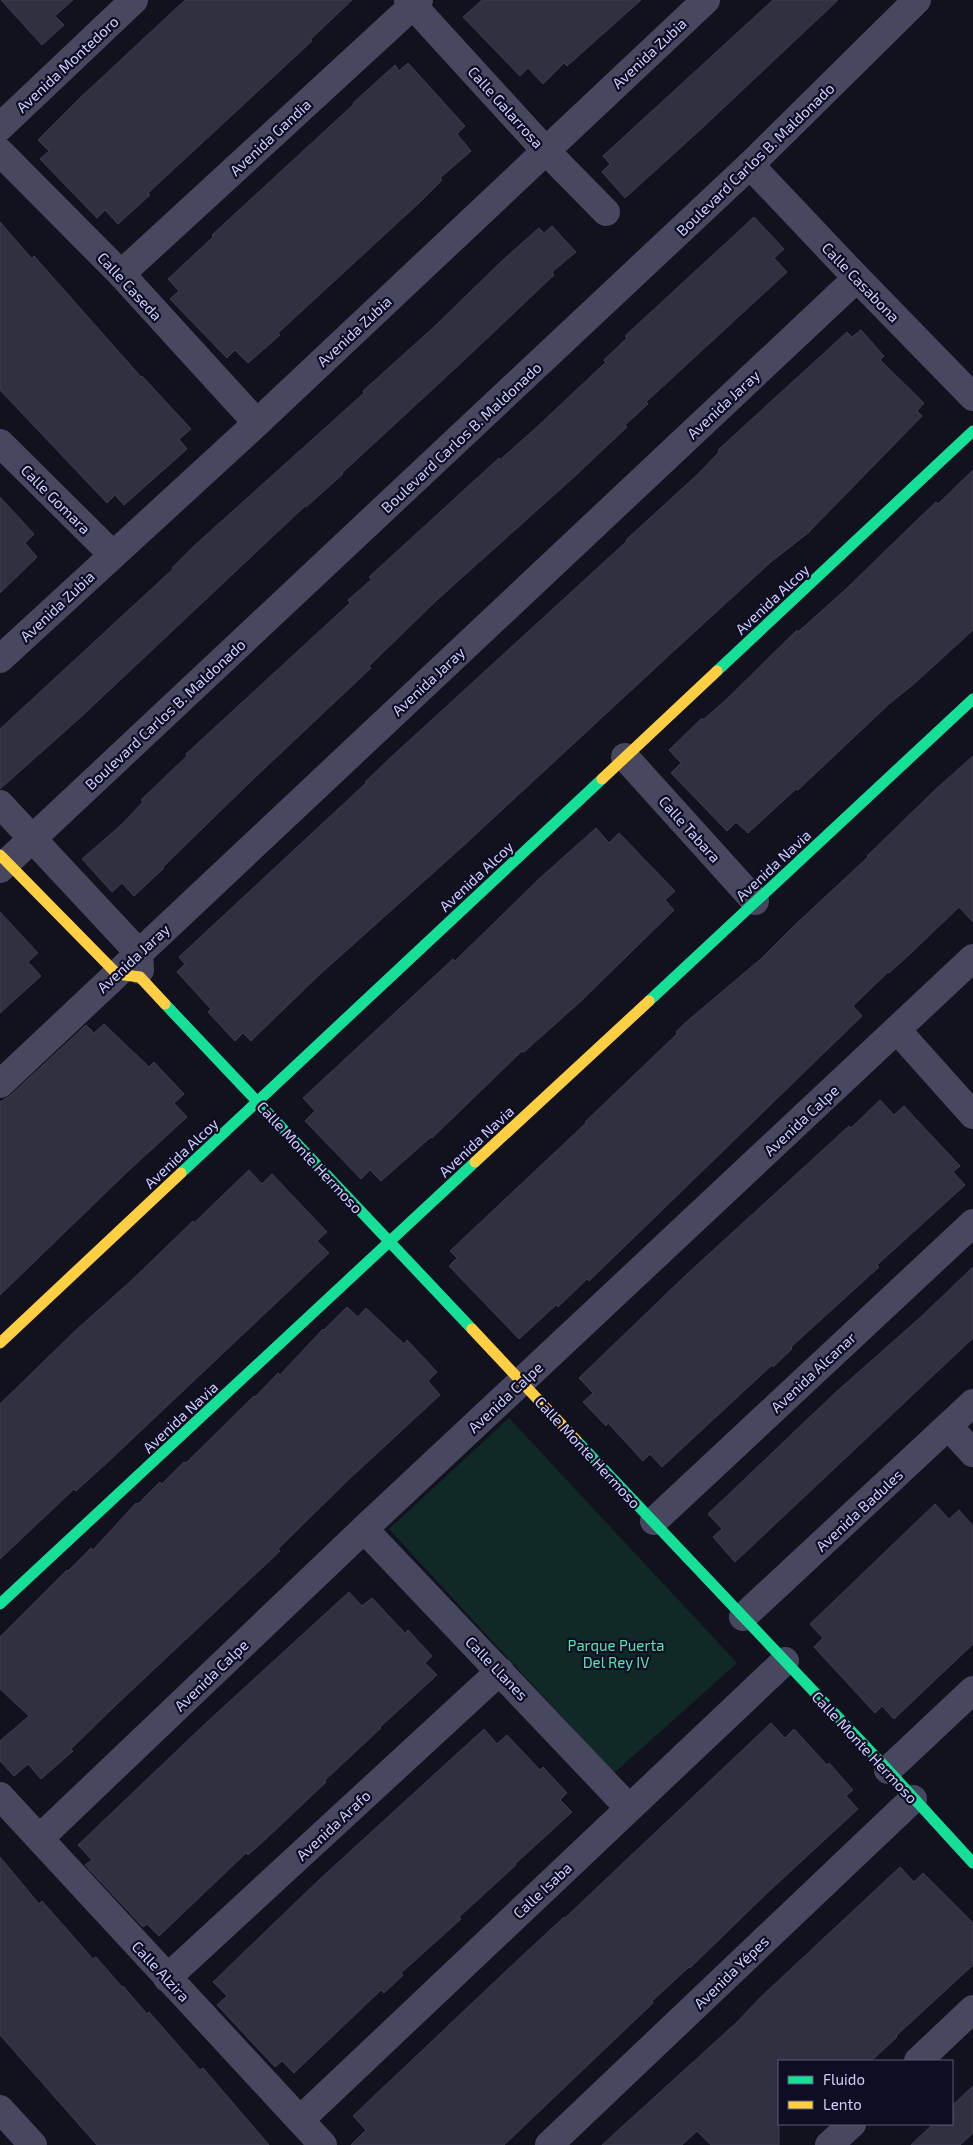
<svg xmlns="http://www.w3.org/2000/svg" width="973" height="2145" font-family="'Exo 2',sans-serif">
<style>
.green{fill:#102927}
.building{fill:#303041;stroke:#3d3c52}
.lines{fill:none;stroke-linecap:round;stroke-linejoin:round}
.street{stroke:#47485f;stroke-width:28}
.fast{stroke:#16e098;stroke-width:11}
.slow{stroke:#ffcf43;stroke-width:11}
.labels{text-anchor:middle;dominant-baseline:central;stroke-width:4.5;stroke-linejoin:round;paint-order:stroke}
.street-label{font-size:15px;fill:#cfd0ff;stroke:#0e0d23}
.park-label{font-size:15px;fill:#57e3ae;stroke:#0e0d23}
</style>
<rect width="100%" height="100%" fill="#12121e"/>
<!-- green -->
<polygon class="green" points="509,1418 737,1663 614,1773 389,1529"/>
<!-- building -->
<g class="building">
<polygon points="1,0 73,0 55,16 64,25 42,45"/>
<polygon points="185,0 352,0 311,39 312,41 148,193 150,195 118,224 105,210 97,218 40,159 49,151 38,140 82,96"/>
<polygon points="482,0 641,0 567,66 564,63 543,84 528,68 520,76 463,17"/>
<polygon points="773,0 838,0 700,130 625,198 602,172 610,164 603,156"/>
<polygon points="408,63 465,126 457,134 471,151 440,178 442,180 419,203 278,333 280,335 248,363 235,350 227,358 170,299 179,291 168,279 213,237 212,235 354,104 353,103 395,65 399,71"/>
<polygon points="754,217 784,249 774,258 787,272 646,402 648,404 625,425 627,427 574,477 438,599 369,666 371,668 249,783 163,867 164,868 134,896 122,883 112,892 82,859 121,825 143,802 141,800 187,756 186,754 350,603 348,600 372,579 369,577 499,458 500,460 537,427 606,362 604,360 627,338 625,336"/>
<polygon points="0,222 32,259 34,256 141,377 142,376 191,429 179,439 187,449 124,505 115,495 107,503 0,390"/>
<polygon points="552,226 576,252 552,272 554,275 461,363 342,473 343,474 306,507 305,506 82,716 0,789 0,729 173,569 172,568 194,546 364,393 363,391 434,327 504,259 539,228 544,233"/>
<polygon points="861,330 884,356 880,360 924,403 917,411 922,416 808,533 772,561 678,647 462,847 318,976 251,1041 243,1033 235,1041 208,1012 211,1009 177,972 185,964 179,957 366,783 365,782 388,760 627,541 626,540 698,474 719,452 718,450 847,332 852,337"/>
<polygon points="973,470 973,630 915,683 889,704 798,790 796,789 748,833 736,822 727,831 671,773 681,763 669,750 702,718 703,720 728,698 797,630 798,632 845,590 914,523 936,502 938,504"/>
<polygon points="0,497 34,534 25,543 37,557 0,593"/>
<polygon points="973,756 973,922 959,907 910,954 889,973 888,972 853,1006 862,1016 589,1281 587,1279 558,1307 556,1305 519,1339 449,1266 457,1258 450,1251 586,1123 585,1122 677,1034 676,1032 685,1023 762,958 797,923 868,857 867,856 936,789"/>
<polygon points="596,828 609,843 619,833 675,891 665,900 674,910 581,1001 524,1052 522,1051 432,1138 431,1137 381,1181 370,1170 361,1179 305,1121 315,1111 303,1098 453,959 455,961 539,879"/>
<polygon points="0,912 38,953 28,962 41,976 0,1013"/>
<polygon points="104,1024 149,1067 154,1062 184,1094 174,1103 187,1117 126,1173 0,1295 0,1102 11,1095 86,1025 94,1033"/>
<polygon points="880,1100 894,1115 904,1106 960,1166 953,1172 965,1185 877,1265 879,1267 791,1347 792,1349 773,1367 772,1365 662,1467 650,1454 643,1461 608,1423 606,1426 583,1402 593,1393 579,1378 686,1275 849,1126 851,1128"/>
<polygon points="249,1170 262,1184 272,1174 327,1232 317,1241 329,1253 111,1459 76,1491 74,1489 0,1559 0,1404 75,1331 132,1280 193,1221 194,1223"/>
<polygon points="973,1267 973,1338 735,1562 713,1537 722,1529 708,1514 835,1393 922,1316"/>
<polygon points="347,1307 358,1317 366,1308 404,1344 407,1340 437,1372 428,1381 440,1395 346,1482 278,1549 280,1551 117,1704 71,1749 73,1751 41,1779 28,1764 14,1776 0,1761 0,1741 29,1716 0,1689 0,1637 67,1570 68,1571 91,1548 93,1550 136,1503 138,1504 160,1482 162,1484 184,1462 186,1463 254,1396 255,1397 278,1373 280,1375 323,1329 324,1330"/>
<polygon points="935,1504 949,1519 959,1510 973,1526 973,1644 894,1719 882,1706 875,1713 814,1647 823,1638 810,1624"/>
<polygon points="349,1592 362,1606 372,1598 405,1633 408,1630 432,1656 425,1663 437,1675 380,1727 381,1728 324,1781 326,1782 267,1838 248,1855 246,1853 159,1936 147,1924 143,1927 85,1865 92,1860 78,1845 206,1723"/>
<polygon points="771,1723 785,1738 794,1729 827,1765 829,1763 853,1790 846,1796 858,1809 767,1893 690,1968 689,1967 652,2001 653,2003 504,2145 351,2145 366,2130 353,2116 506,1971 564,1917 565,1918"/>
<polygon points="484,1729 497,1744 507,1735 540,1770 543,1767 567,1793 560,1800 572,1812 515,1864 516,1865 459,1917 461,1919 401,1973 403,1975 384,1993 381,1990 294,2073 282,2061 275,2067 217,2005 227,1996 213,1982 320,1879"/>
<polygon points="0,1857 39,1904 42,1901 93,1959 96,1957 122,1987 123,1986 147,2014 149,2012 200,2070 203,2068 269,2145 97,2145 0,2035"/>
<polygon points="900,1867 914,1882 923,1873 973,1923 973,1965 896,2036 897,2037 871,2061 779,2061 779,2145 711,2145 697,2131 682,2145 602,2145 736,2023 763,1995"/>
<polygon points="973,2086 973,2133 960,2145 911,2145 933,2124 952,2124 952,2106"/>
</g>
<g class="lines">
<!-- street -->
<g class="street">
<polyline points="408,0 545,150 606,212"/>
<polyline points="0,127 134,0"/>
<polyline points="0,152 121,274 257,423"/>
<polyline points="750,165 857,278 973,397"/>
<polyline points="121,274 419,0"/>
<polyline points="0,443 113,555"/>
<polyline points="0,659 257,423 706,0"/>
<polyline points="625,757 755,901"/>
<polyline points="0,804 139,953 140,970"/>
<polyline points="0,869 750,165 917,0"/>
<polyline points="897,1030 973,1115"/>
<polyline points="0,1084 857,278"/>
<polyline points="949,1427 973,1453"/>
<polyline points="654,1521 973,1223"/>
<polyline points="364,1529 629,1808"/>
<polyline points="743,1617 973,1403"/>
<polyline points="888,1770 973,1690"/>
<polyline points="0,1796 323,2145"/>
<polyline points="40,1838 364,1529 973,958"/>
<polyline points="167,1978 500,1671"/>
<polyline points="918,2061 973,2009"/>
<polyline points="0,2109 33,2145"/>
<polyline points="300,2120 785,1661"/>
<polyline points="549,2145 913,1799"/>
<polyline points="829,2145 852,2124"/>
</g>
<!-- fast -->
<g class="fast">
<polyline points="717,671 973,431"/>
<polyline points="649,1001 973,699"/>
<polyline points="165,1004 472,1329"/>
<polyline points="181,1173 602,779"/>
<polyline points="576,1440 888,1770 973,1863"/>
<polyline points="0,1604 475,1162"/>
</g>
<!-- slow -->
<g class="slow">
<polyline points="602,779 717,671"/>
<polyline points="0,855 117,974 140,977 165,1004"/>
<polyline points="475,1162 649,1001"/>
<polyline points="472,1329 576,1440"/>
<polyline points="0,1343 181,1173"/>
</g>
</g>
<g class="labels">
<!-- street labels -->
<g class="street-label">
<text transform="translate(649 53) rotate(-43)">Avenida Zubia</text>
<text transform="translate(67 64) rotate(-43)">Avenida Montedoro</text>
<text transform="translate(506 107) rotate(48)">Calle Galarrosa</text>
<text transform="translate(270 137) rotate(-43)">Avenida Gandia</text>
<text transform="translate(755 159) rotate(-44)">Boulevard Carlos B. Maldonado</text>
<text transform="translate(861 282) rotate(46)">Calle Casabona</text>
<text transform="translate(130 286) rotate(47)">Calle Caseda</text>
<text transform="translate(354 331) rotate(-43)">Avenida Zubia</text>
<text transform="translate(723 404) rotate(-43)">Avenida Jaray</text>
<text transform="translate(461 437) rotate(-43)">Boulevard Carlos B. Maldonado</text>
<text transform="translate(56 499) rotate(45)">Calle Gomara</text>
<text transform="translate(772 599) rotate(-43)">Avenida Alcoy</text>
<text transform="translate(57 606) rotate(-43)">Avenida Zubia</text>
<text transform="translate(428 681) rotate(-43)">Avenida Jaray</text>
<text transform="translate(165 714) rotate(-43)">Boulevard Carlos B. Maldonado</text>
<text transform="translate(690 829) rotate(48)">Calle Tabara</text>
<text transform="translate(773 865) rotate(-43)">Avenida Navia</text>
<text transform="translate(476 876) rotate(-43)">Avenida Alcoy</text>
<text transform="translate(133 958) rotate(-43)">Avenida Jaray</text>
<text transform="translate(801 1120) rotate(-43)">Avenida Calpe</text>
<text transform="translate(476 1141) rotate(-43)">Avenida Navia</text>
<text transform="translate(181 1153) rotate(-43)">Avenida Alcoy</text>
<text transform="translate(310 1157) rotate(47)">Calle Monte Hermoso</text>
<text transform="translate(813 1372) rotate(-43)">Avenida Alcanar</text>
<text transform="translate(505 1397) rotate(-43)">Avenida Calpe</text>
<text transform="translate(180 1417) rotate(-43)">Avenida Navia</text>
<text transform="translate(588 1452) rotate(47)">Calle Monte Hermoso</text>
<text transform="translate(859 1510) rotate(-43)">Avenida Badules</text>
<text transform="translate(497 1668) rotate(46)">Calle Llanes</text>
<text transform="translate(211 1675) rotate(-44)">Avenida Calpe</text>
<text transform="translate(865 1747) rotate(47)">Calle Monte Hermoso</text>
<text transform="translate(333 1825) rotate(-43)">Avenida Arafo</text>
<text transform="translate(542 1890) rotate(-43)">Calle Isaba</text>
<text transform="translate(161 1971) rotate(47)">Calle Alzira</text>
<text transform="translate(731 1972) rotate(-44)">Avenida Yépes</text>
</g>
<!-- park labels -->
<g class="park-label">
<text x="616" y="1645">Parque Puerta<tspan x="616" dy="17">Del Rey IV</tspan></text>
</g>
</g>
<!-- legend -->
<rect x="778" y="2060" width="175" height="65" fill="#0e0d23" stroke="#5b5b7b"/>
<rect x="788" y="2076" width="25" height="8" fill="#16e098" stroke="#5b5b7b"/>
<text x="823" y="2085" font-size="15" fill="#cfd0ff">Fluido</text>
<rect x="788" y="2101" width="25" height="8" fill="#ffcf43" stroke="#5b5b7b"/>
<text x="823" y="2110" font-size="15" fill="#cfd0ff">Lento</text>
</svg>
